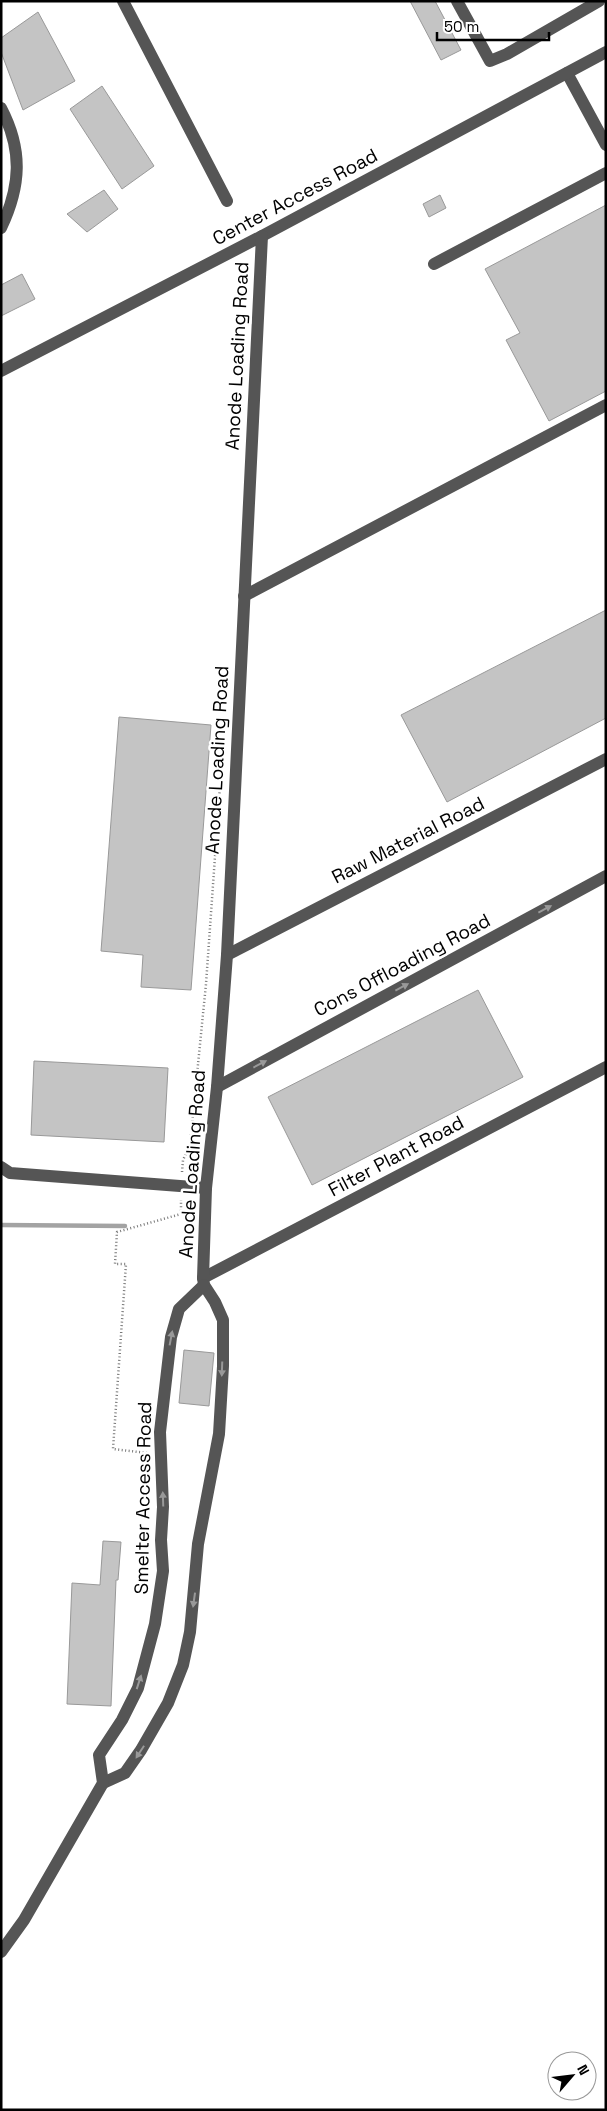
<svg xmlns="http://www.w3.org/2000/svg" width="607" height="2111" font-family="'Space Grotesk',sans-serif">
<style>
.lines{fill:none;stroke-linecap:round;stroke-linejoin:round}
.stream{stroke:#a3a3a3;stroke-width:4.5}
.building{fill:#c4c4c4;stroke:#999}
.path{stroke:#777;stroke-width:2.5;stroke-dasharray:1 2.5;stroke-linecap:butt}
.minor{stroke:#555;stroke-width:12}
.oneway{fill:#999}
.labels{text-anchor:middle;dominant-baseline:central;stroke-width:5;stroke-linejoin:round;paint-order:stroke}
.street-label{font-size:19px;fill:#000;stroke:#fff}
</style>
<rect width="100%" height="100%" fill="#fff"/>
<g class="lines">
<!-- stream -->
<polyline class="stream" points="1,1225 125,1226"/>
</g>
<!-- building -->
<g class="building">
<polygon points="410,1 435,1 461,50 441,60"/>
<polygon points="38,12 75,81 23,110 1,52 1,38"/>
<polygon points="102,86 154,166 122,189 70,109"/>
<polygon points="104,190 118,209 87,232 67,214"/>
<polygon points="440,195 446,208 429,217 423,204"/>
<polygon points="606,205 606,391 549,421 506,340 520,333 485,269"/>
<polygon points="22,274 35,299 1,316 1,285"/>
<polygon points="606,610 606,718 447,802 401,715"/>
<polygon points="119,717 211,725 191,990 141,987 143,955 101,951"/>
<polygon points="478,990 523,1077 312,1185 268,1097"/>
<polygon points="34,1061 168,1068 164,1142 31,1135"/>
<polygon points="184,1350 214,1353 209,1406 179,1403"/>
<polygon points="103,1541 121,1542 118,1580 116,1580 111,1706 67,1704 72,1583 100,1585"/>
</g>
<g class="lines">
<!-- path -->
<g class="path">
<polyline points="182,1172 183,1160 190,1145 206,984 220,786"/>
<polyline points="147,1453 113,1449 126,1264 115,1264 117,1232 181,1214 181,1200"/>
</g>
<!-- minor -->
<g class="minor">
<polyline points="123,1 227,201"/>
<polyline points="457,1 490,61 507,54 599,1"/>
<polyline points="567,73 606,145"/>
<path d="M 1,108 C 23,150 21,186 1,228"/>
<polyline points="434,264 606,173"/>
<polyline points="1,371 262,236 606,52"/>
<polyline points="244,596 606,405"/>
<polyline points="227,955 606,759"/>
<polyline points="217,1087 606,876"/>
<polyline points="1,1167 10,1173 206,1188"/>
<polyline points="203,1278 606,1067"/>
<polyline points="103,1783 125,1773 141,1750 168,1703 183,1665 190,1632 198,1544 219,1434 223,1366 223,1320 215,1302 204,1285 203,1278 206,1188 217,1087 227,955 262,236"/>
<polyline points="1,1952 24,1920 103,1783 99,1755 122,1720 138,1688 155,1624 163,1571 161,1540 163,1507 160,1432 171,1337 179,1309 204,1285"/>
</g>
</g>
<!-- one-way arrows -->
<defs><path id="oneway-solid" d="M-6-.8H1V-3.2L6.5 0L1 3.2V.8H-6Z" transform="scale(1.25)"/></defs>
<g class="oneway">
<use href="#oneway-solid" transform="translate(545 909) rotate(-28)"/>
<use href="#oneway-solid" transform="translate(402 987) rotate(-28)"/>
<use href="#oneway-solid" transform="translate(260 1064) rotate(-28)"/>
<use href="#oneway-solid" transform="translate(171 1338) rotate(-79)"/>
<use href="#oneway-solid" transform="translate(222 1369) rotate(92)"/>
<use href="#oneway-solid" transform="translate(163 1499) rotate(-92)"/>
<use href="#oneway-solid" transform="translate(194 1600) rotate(98)"/>
<use href="#oneway-solid" transform="translate(139 1682) rotate(-72)"/>
<use href="#oneway-solid" transform="translate(140 1752) rotate(123)"/>
</g>
<g class="labels">
<!-- street labels -->
<g class="street-label">
<text transform="translate(295 197) rotate(-28)">Center Access Road</text>
<text transform="translate(237 356) rotate(-87)">Anode Loading Road</text>
<text transform="translate(217 760) rotate(-87)">Anode Loading Road</text>
<text transform="translate(408 840) rotate(-27)">Raw Material Road</text>
<text transform="translate(402 965) rotate(-28)">Cons Offloading Road</text>
<text transform="translate(396 1156) rotate(-28)">Filter Plant Road</text>
<text transform="translate(192 1164) rotate(-86)">Anode Loading Road</text>
<text transform="translate(143 1498) rotate(-89)">Smelter Access Road</text>
</g>
</g>
<!-- border -->
<rect width="607" height="2111" fill="none" stroke="#000000" stroke-width="5"/>
<!-- north arrow -->
<g transform="translate(572 2076) rotate(62)"><circle r="24" fill="#ffffff" stroke="#999999"/>
<path d="M0-4L9 19L0 12L-9 19Z" fill="#000000"/>
<text y="-8" font-size="14" font-weight="bold" text-anchor="middle" fill="#000000">N</text>
</g>
<!-- scale -->
<path d="M437 32v8h112v-8" fill="none" stroke="#000000" stroke-width="2.5"/>
<text x="444" y="32" font-size="15" fill="#000000" stroke="#ffffff" stroke-width="4" paint-order="stroke">50 m</text>
</svg>
